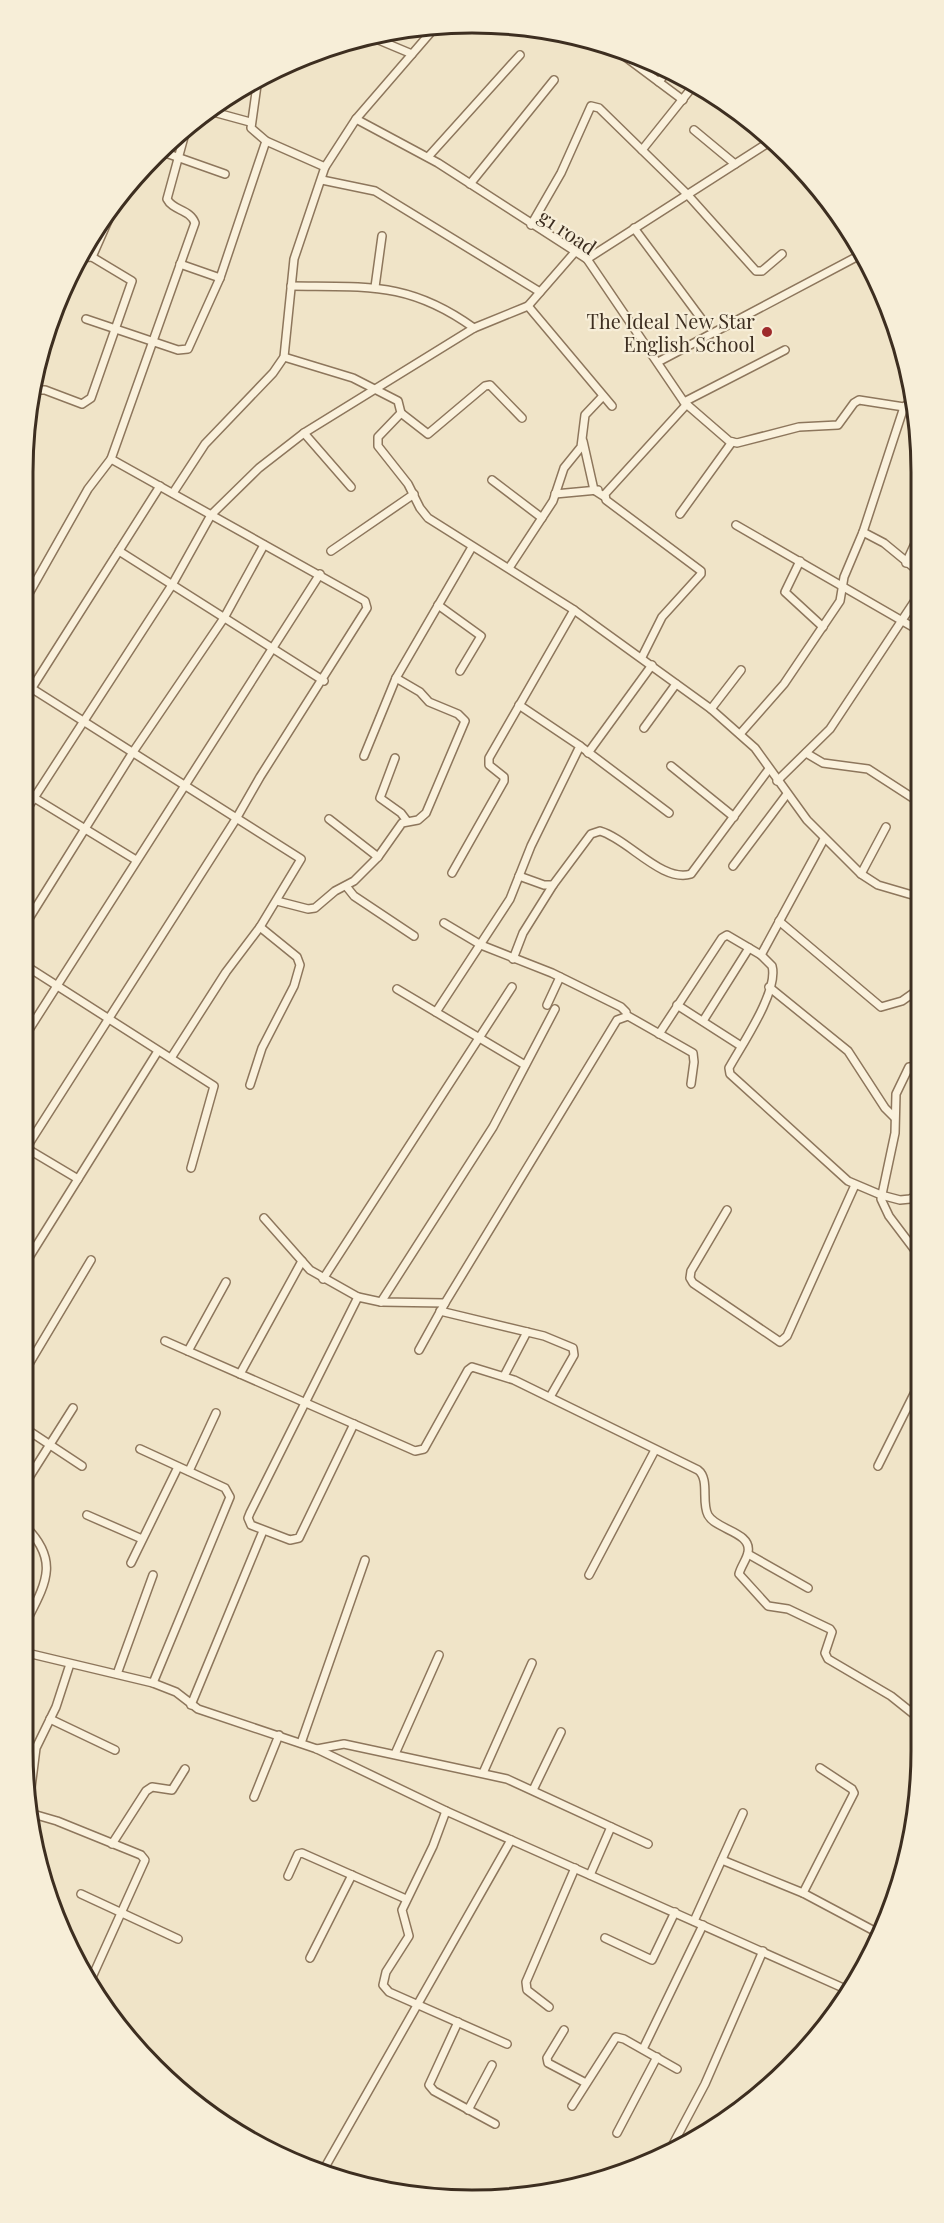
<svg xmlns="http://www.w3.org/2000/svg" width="944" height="2223" font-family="'Playfair Display',serif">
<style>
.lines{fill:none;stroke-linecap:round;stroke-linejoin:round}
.minor-casing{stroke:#8d765c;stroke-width:10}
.minor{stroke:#faf1dc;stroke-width:7}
.poi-dot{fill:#9e2a2b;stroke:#f7eed8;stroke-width:2}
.labels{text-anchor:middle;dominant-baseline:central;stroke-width:4.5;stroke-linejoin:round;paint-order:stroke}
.street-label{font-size:20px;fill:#3d2e20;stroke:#f7eed8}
.poi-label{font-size:20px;fill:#3d2e20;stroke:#f7eed8;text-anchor:end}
.rim{fill:none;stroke:#3d2e20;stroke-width:3}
</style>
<rect width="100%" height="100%" fill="#f0e4c8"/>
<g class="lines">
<defs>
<g id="minor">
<polyline points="369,36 412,54"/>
<polyline points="608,44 683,100"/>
<polyline points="258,78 251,128 266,141 325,167 356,119 438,163 587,259 684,402 729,441 737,443 799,427 838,425 854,403 859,400 904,407 913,399"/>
<polyline points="659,82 667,71"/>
<polyline points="694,85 642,150 687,194 756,271 762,271 782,254"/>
<polyline points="206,110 250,122"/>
<polyline points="356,119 438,24"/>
<polyline points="694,130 735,164"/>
<polyline points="768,143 812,178"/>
<polyline points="160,151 225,174"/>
<polyline points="428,157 520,55"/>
<polyline points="322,180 375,191 540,292"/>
<polyline points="470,184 554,80"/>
<polyline points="531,225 561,173 591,106 599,108 642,150"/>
<polyline points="634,228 703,321"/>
<polyline points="78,258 92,257 118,198"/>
<polyline points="587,259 771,141"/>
<polyline points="180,264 220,278"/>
<path d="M 291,286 C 366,287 409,281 474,328"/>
<polyline points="375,287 382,236"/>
<polyline points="528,306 612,406"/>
<polyline points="86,319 178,350 188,349 220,278 266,141"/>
<polyline points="284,357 353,378 398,401 401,413 378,437 378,446 408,484 420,508 428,518 574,610 711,709 755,748 807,820 861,874 878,885 919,897"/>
<polyline points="658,362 862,254"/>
<polyline points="36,390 45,390 82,404 91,398 132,281 92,257"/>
<polyline points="684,402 785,350"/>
<polyline points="401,413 428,434 485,386 490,385 522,418"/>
<polyline points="304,433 351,487"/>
<polyline points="583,441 594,490 605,497"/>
<polyline points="492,480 542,518"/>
<polyline points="173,493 205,444 273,373 284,357 294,259 325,167"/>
<polyline points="555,494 598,490"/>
<polyline points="680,514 732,442"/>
<polyline points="736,525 918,630"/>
<polyline points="863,532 884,543 918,571"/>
<polyline points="119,551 324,681"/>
<polyline points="331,551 414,494"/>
<polyline points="800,561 785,592 823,627"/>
<polyline points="906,563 918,537"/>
<polyline points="509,568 553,501 564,468 581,447 585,415 603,396"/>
<polyline points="23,604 88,489 111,459"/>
<polyline points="438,605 481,636 460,671"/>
<polyline points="642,657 662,617 701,574 701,571 606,500 605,494 687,404"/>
<polyline points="31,688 301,859 260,927 226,972 171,1058"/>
<polyline points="23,702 160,486"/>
<polyline points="711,709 741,670"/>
<polyline points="644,728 676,684"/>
<polyline points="740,734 784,684 840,601 844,577 863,532 904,407"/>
<polyline points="580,746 669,813"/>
<polyline points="588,753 652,665"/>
<polyline points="806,753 823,763 868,769 919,802"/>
<polyline points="364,756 396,678"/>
<polyline points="395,758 380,798 401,813 407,821"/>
<polyline points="671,766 734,817"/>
<polyline points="777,781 830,729 918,596"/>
<polyline points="23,791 136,860"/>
<polyline points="23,815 172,585 211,515 259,468 304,433 474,328 528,306 575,252"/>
<polyline points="329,819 378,857"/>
<polyline points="733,866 787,794"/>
<polyline points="452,873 504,781 504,777 489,765 489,758 574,610"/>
<polyline points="861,874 886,827"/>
<path d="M 519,876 L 544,885 L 553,885 L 591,834 L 600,831 C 628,839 662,883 691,874 L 769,769"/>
<polyline points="346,886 354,896 414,936"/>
<polyline points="914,896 919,885"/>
<polyline points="277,901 308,909 315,908 335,891 354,881 378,857 402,823 418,820 426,813 465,721 458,714 429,702 420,692 396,678 472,547"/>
<polyline points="779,921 881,1007 902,1001 919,989"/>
<polyline points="444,923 481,945 552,973 621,1007 626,1012"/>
<polyline points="23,928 133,752 224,618 264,545"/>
<polyline points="761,955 824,839"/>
<polyline points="513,959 523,933 553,885"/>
<polyline points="23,964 214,1086 191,1168"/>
<polyline points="769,987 848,1051 885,1108 894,1117"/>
<polyline points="397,989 525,1065"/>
<polyline points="547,1005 560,977"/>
<polyline points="677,1005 741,1046"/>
<polyline points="436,1012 510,899 531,846 580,746 519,705"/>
<polyline points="703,1021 749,948"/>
<path d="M 659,1034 L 722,938 L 727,935 L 761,955 L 772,966 C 779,991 741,1046 729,1068 L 730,1074 L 848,1181 L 881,1195 L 900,1200 L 910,1199 L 920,1194"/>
<polyline points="23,1039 320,574"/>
<polyline points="920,1066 909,1067 896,1094 895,1133 881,1199 889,1216 920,1257"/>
<polyline points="250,1085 262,1048 294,986 300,965 297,957 260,927"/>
<polyline points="26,1148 78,1179"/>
<path d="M 23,1153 L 236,819 L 260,777 L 367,608 L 365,601 L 111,459 L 195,223 C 190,209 173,211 167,199 L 187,126"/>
<polyline points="727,1210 691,1271 690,1278 693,1283 780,1342 787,1336 855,1185"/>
<polyline points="264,1218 310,1270 358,1297"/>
<polyline points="23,1267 158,1051"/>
<polyline points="323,1279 512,987"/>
<polyline points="381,1302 493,1127 555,1009"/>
<polyline points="440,1311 544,1336 573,1348 574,1355 550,1397"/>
<path d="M 165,1341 L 415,1451 L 424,1449 L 468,1370 L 472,1367 L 514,1380 L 698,1470 C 710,1479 701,1502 708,1515 C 716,1530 752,1532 748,1552 C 747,1559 741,1566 739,1574 L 768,1606 L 788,1609 L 830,1629 L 832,1632 L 825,1653 L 828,1659 L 891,1696 L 921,1720"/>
<polyline points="419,1350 445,1303 617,1020 628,1016 693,1053 694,1062 691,1084"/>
<polyline points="188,1351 226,1282"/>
<polyline points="23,1374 91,1260"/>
<polyline points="240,1374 302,1261"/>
<polyline points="504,1376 527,1332"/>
<polyline points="354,1424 299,1538 290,1540 251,1525 248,1518 250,1513 358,1297 381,1302 445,1303"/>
<polyline points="23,1427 82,1466"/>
<polyline points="140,1449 225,1488 230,1497 153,1683"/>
<polyline points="878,1466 920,1382"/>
<polyline points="189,1471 216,1413"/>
<polyline points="23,1487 73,1408"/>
<polyline points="87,1515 142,1539"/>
<polyline points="748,1554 808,1588"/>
<polyline points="131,1563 178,1467"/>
<polyline points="589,1575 655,1450"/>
<path d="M 23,1628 C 44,1586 63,1562 23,1524"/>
<polyline points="23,1652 153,1683 176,1692 198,1709 317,1749 446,1811 850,1991"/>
<polyline points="117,1674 153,1575"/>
<polyline points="191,1705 263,1531"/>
<polyline points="50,1719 115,1750"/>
<polyline points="301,1743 365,1560"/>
<polyline points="317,1749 344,1744 507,1779 648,1844"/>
<polyline points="395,1754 439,1655"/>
<polyline points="483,1773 532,1663"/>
<polyline points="533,1790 561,1732"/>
<polyline points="30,1796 36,1748 56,1707 70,1664"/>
<polyline points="254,1797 279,1735"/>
<polyline points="446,1811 433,1846 402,1910 409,1936 386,1972 383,1985 389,1992 507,2044"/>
<polyline points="33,1814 57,1821 141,1855 145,1860 89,1984"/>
<polyline points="112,1844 146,1791 152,1787 172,1790 185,1769"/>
<polyline points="722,1860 803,1893 880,1934"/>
<polyline points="590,1875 611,1827"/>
<polyline points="288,1876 298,1854 302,1853 406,1899"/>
<polyline points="803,1893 854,1793 852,1789 820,1768"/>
<polyline points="81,1894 178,1939"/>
<polyline points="694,1921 743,1813"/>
<polyline points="878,1933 896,1900"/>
<polyline points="605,1938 652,1960 675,1912"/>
<polyline points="310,1958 352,1875"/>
<polyline points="549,2007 527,1990 526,1982 575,1868"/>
<polyline points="458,2022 429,2085 434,2091 495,2124"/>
<polyline points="564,2030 547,2058 548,2063 586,2083"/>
<polyline points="643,2049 703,1925"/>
<polyline points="572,2106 616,2037 624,2039 677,2069"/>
<polyline points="468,2110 492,2065"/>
<polyline points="617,2133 657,2057"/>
<polyline points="671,2148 705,2084 763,1951"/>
<polyline points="324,2169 511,1840"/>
</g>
</defs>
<!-- minor casing -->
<use href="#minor" class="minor-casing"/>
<!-- minor -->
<use href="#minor" class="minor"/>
</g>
<!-- markers -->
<circle class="poi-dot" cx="767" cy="332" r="6"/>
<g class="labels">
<!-- street labels -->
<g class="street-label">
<text transform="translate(568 231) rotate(34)">g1 road</text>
</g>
<!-- poi labels -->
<g class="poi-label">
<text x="755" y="320">The Ideal New Star<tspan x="755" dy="23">English School</tspan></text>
</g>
</g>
<!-- crop -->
<path d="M0 0H944V2223H0ZM472 33H472A439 439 0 0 1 911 472V1751A439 439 0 0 1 472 2190H472A439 439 0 0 1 33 1751V472A439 439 0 0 1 472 33Z" fill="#f7eed8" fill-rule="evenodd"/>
<path class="rim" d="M472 33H472A439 439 0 0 1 911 472V1751A439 439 0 0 1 472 2190H472A439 439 0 0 1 33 1751V472A439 439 0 0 1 472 33Z"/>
</svg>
